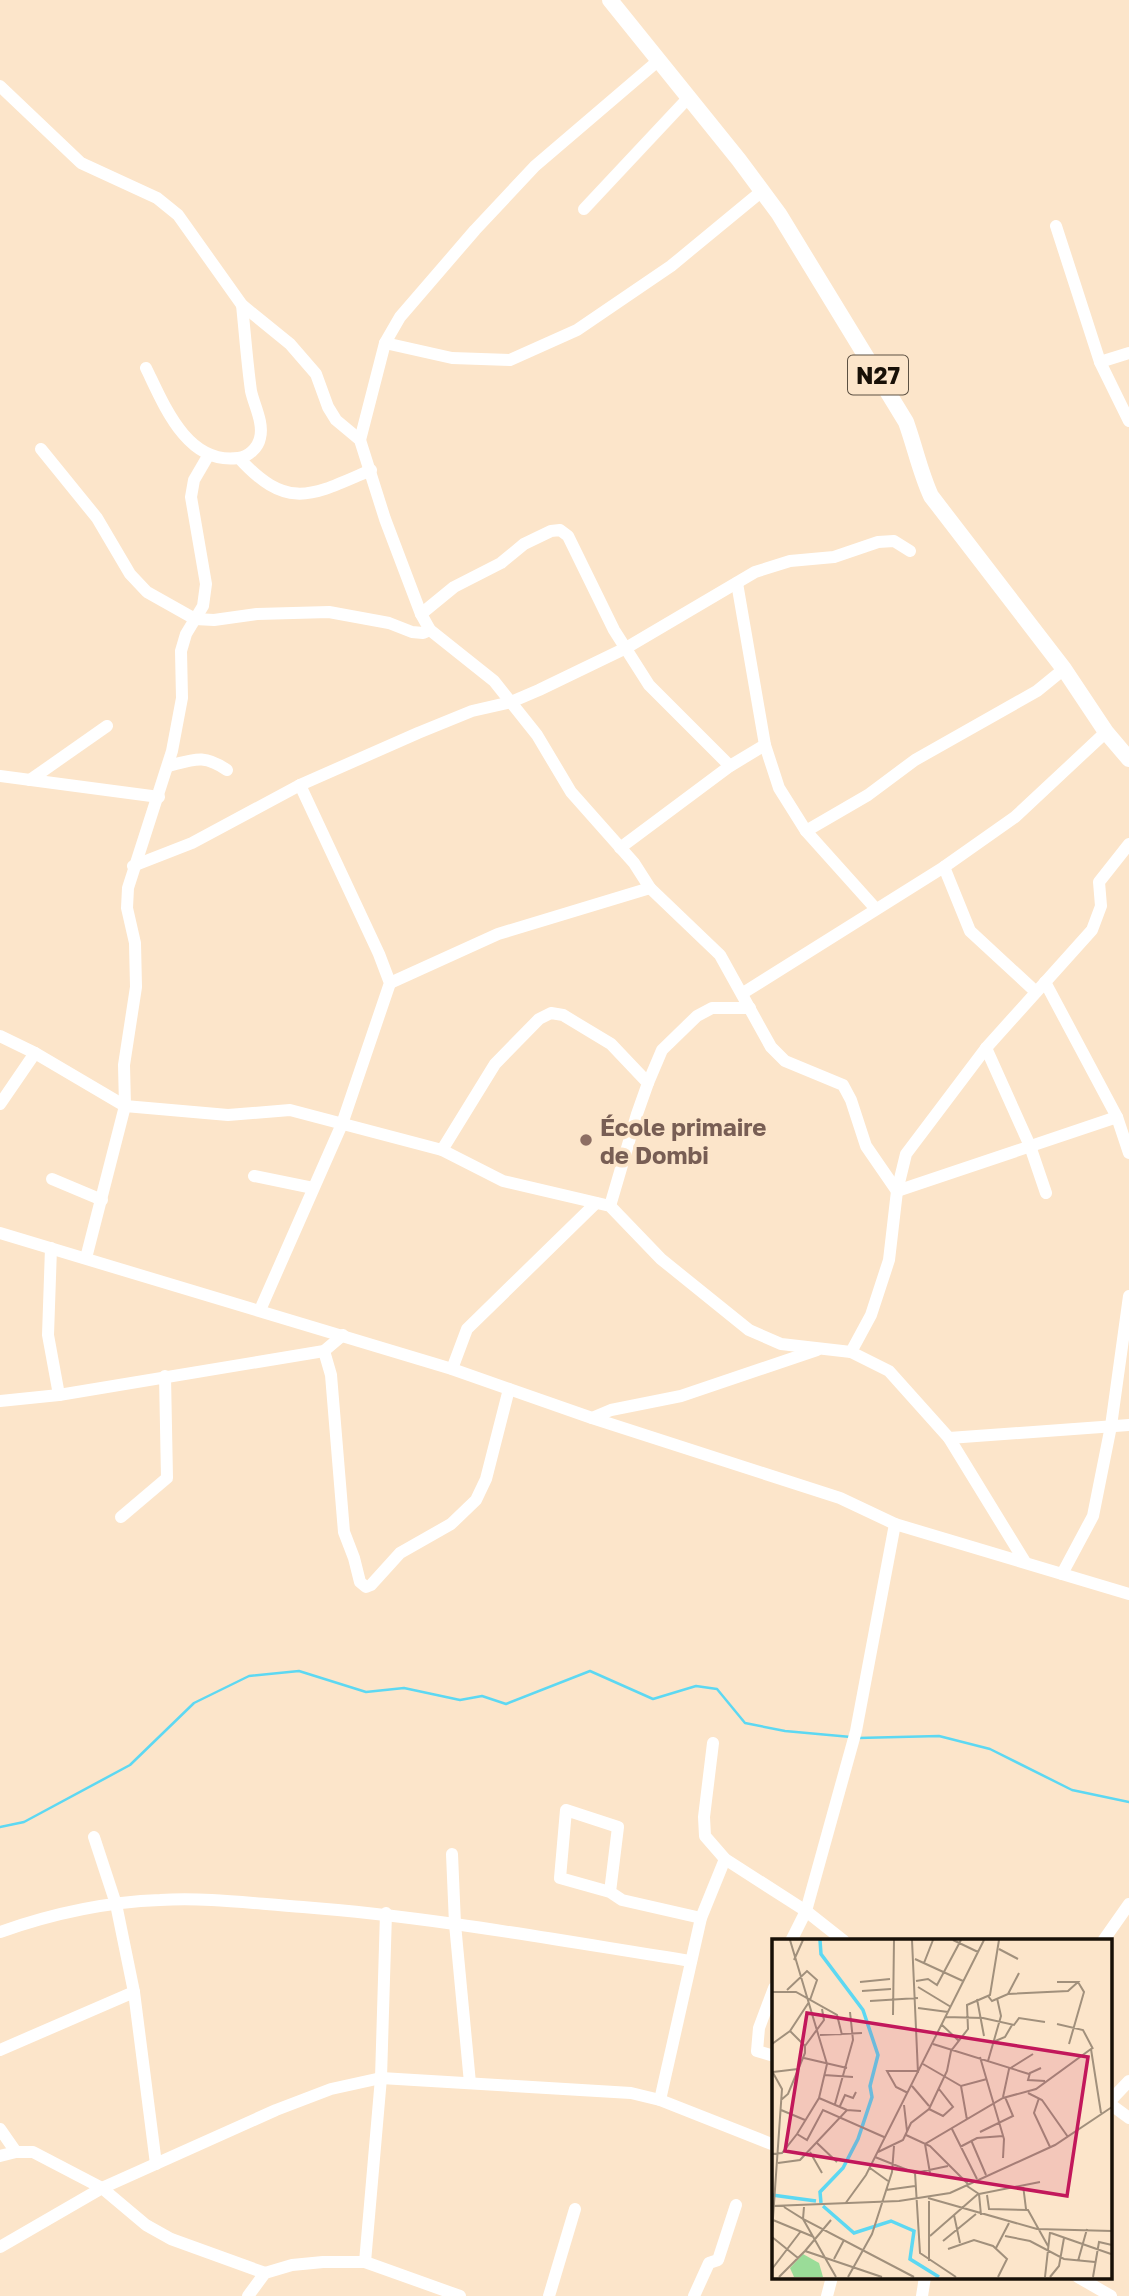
<svg xmlns="http://www.w3.org/2000/svg" width="1129" height="2296" font-family="'Golos Text',sans-serif">
<style>
.lines{fill:none;stroke-linecap:round;stroke-linejoin:round}
.stream{stroke:#5dd8f2;stroke-width:2.5}
.minor{stroke:#fff;stroke-width:12}
.major{stroke:#fff;stroke-width:16}
.education-dot{fill:#8d6e63;stroke:#fce5ca;stroke-width:2.5}
.labels{text-anchor:middle;dominant-baseline:central;stroke-width:7;stroke-linejoin:round;paint-order:stroke}
.shield{fill:#fce5ca;stroke:#5c5042;stroke-width:2}
.shield-label{font-size:23px;font-weight:bold;fill:#181007}
.education-label{font-size:24px;font-weight:bold;fill:#785e54;stroke:#fce5ca;text-anchor:start}
.inset-river{fill:none;stroke:#5dd8f2;stroke-width:3.5}
.inset-road{fill:none;stroke:#a1907c;stroke-width:2}
.view{fill:#c2185b;fill-opacity:0.15;stroke:#c2185b;stroke-width:3.5}
.inset-edge{fill:none;stroke:#181007;stroke-width:3.5}
</style>
<rect width="100%" height="100%" fill="#fce5ca"/>
<g class="lines">
<!-- stream -->
<g class="stream">
<polyline points="858,1738 939,1736 990,1749 1072,1790 1129,1802"/>
<polyline points="0,1827 24,1822 130,1765 194,1703 249,1676 299,1671 366,1692 404,1688 460,1700 482,1696 506,1704 590,1671 653,1699 696,1686 717,1689 745,1723 785,1731 851,1737"/>
</g>
<!-- minor -->
<g class="minor">
<polyline points="0,86 81,163 157,198 178,215 242,305 290,344 316,374 328,407 336,420 360,440 385,519 421,614 430,630 494,681 537,735 571,792 634,863 650,888 720,955 771,1047 785,1061 843,1085 851,1100 866,1146 897,1191 1117,1117"/>
<polyline points="584,209 689,97"/>
<polyline points="1056,226 1100,362 1129,421"/>
<polyline points="385,343 452,358 510,360 577,330 671,266 762,191"/>
<polyline points="1100,362 1129,353"/>
<path d="M 146,368 C 164,405 187,465 238,458 C 248,457 258,448 260,438 C 264,423 254,405 251,391 C 247,362 245,334 242,305"/>
<polyline points="360,440 385,343 400,317 475,230 535,166 659,60"/>
<polyline points="41,449 97,518 130,574 147,592 195,619 214,620 257,614 329,612 389,623 412,632 423,633 430,630"/>
<path d="M 239,458 C 288,512 313,495 371,470"/>
<polyline points="737,583 765,745 779,788 806,831 876,909"/>
<polyline points="421,614 454,587 501,563 524,544 551,531 560,530 568,536 614,630 649,685 730,766"/>
<path d="M 168,766 C 195,759 204,754 227,770"/>
<polyline points="0,776 159,797"/>
<polyline points="30,780 107,726"/>
<polyline points="806,831 868,795 915,760 1037,691 1064,669"/>
<polyline points="620,848 730,766 765,745"/>
<polyline points="133,866 192,843 300,785 418,733 472,711 511,702 539,690 626,648 755,572 790,561 834,557 878,542 894,541 910,551"/>
<polyline points="944,867 970,931 1036,992"/>
<polyline points="1045,982 1117,1117 1129,1153"/>
<polyline points="390,983 498,934 650,888"/>
<polyline points="743,993 944,867 1015,817 1106,732"/>
<polyline points="0,1036 35,1053 125,1106 228,1115 290,1110 442,1150 503,1181 610,1206 661,1259 749,1330 781,1344 851,1352 889,1371 949,1438 1025,1562"/>
<polyline points="986,1048 1030,1146 1046,1193"/>
<polyline points="648,1083 662,1050 697,1016 712,1008 750,1008"/>
<polyline points="0,1104 35,1053"/>
<polyline points="442,1150 495,1064 539,1019 551,1013 563,1015 611,1044 648,1083 637,1114 610,1206"/>
<polyline points="254,1176 313,1188"/>
<polyline points="52,1179 102,1200"/>
<polyline points="0,1233 452,1369 592,1418 840,1498 895,1524 1129,1594"/>
<polyline points="51,1248 48,1335 59,1395"/>
<polyline points="86,1258 125,1106 124,1065 136,987 135,943 127,908 128,888 172,751 182,698 181,651 186,634 203,606 206,584 191,497 194,480 208,456"/>
<polyline points="260,1310 342,1124 390,983 379,954 300,785"/>
<polyline points="324,1351 331,1375 344,1532 354,1558 360,1582 366,1587 371,1585 400,1553 451,1524 476,1500 486,1479 509,1389"/>
<polyline points="851,1352 871,1315 889,1260 897,1191 906,1154 986,1048 1092,930 1101,906 1099,882 1129,844"/>
<polyline points="452,1369 467,1329 596,1203"/>
<polyline points="0,1401 59,1395 324,1351 343,1335"/>
<polyline points="592,1418 611,1410 681,1396 817,1350"/>
<polyline points="949,1438 1129,1425"/>
<polyline points="121,1517 167,1478 165,1376"/>
<polyline points="1062,1574 1093,1516 1111,1426 1129,1296"/>
<polyline points="713,1743 704,1817 705,1836 725,1859 806,1911 844,1941"/>
<polyline points="94,1837 116,1904 134,1992 156,2164"/>
<polyline points="452,1854 455,1924 470,2083"/>
<polyline points="610,1892 560,1878 566,1810 618,1827 610,1892 622,1900 701,1918"/>
<path d="M 0,1932 C 51,1914 106,1902 160,1900 C 208,1897 256,1904 303,1907 C 433,1917 562,1941 691,1961"/>
<polyline points="791,1941 806,1911 856,1731 895,1524"/>
<polyline points="1103,1941 1129,1904"/>
<polyline points="774,1988 759,2028 757,2051 774,2056"/>
<polyline points="0,2050 134,1992"/>
<polyline points="660,2100 701,1918 725,1859"/>
<polyline points="1110,2101 1129,2081"/>
<polyline points="1110,2104 1129,2118"/>
<polyline points="0,2129 16,2152"/>
<polyline points="0,2156 16,2152 33,2152 102,2188 146,2225 171,2239 265,2273"/>
<polyline points="0,2247 102,2188 276,2110 331,2089 381,2078 631,2093 660,2100 774,2145"/>
<polyline points="365,2262 381,2078 386,1913"/>
<polyline points="1078,2277 1111,2296"/>
<polyline points="248,2296 265,2273 292,2265 323,2262 365,2262 460,2296"/>
<polyline points="549,2296 575,2209"/>
<polyline points="694,2296 709,2263 718,2260 736,2205"/>
<polyline points="827,2296 832,2277"/>
<polyline points="922,2296 925,2277"/>
</g>
<!-- major -->
<path class="major" d="M 610,0 L 739,160 L 779,214 L 906,422 C 915,447 920,472 931,496 L 1064,669 L 1106,732 L 1129,759"/>
</g>
<!-- markers -->
<circle class="education-dot" cx="586" cy="1140" r="7"/>
<g class="labels">
<!-- shield labels -->
<rect class="shield" x="848" y="355.5" width="60" height="39" rx="5"/>
<g class="shield-label">
<text x="878" y="375">N27</text>
</g>
<!-- education labels -->
<g class="education-label">
<text x="600" y="1126">École primaire<tspan x="600" dy="28">de Dombi</tspan></text>
</g>
</g>
<!-- overview -->
<g transform="translate(772 1939)">
<rect width="340" height="340" fill="#fce5ca"/>
<path d="M 31,315 L 47,324 L 51,338 L 22,338 L 18,329 Z" fill="#9adc98"/>
<path class="inset-river" d="M 48,1 L 49,15 L 91,71 L 106,116 L 98,147 L 100,158 L 86,200 L 71,229 L 48,253 L 49,264M 0,256 L 44,262M 51,267 L 82,294 L 119,282 L 142,292 L 138,320 L 167,338"/>
<path class="inset-road" d="M 140,1 L 146,134M 181,1 L 206,13M 227,10 L 246,20M 143,20 L 191,42M 22,21 L 31,1M 152,24 L 161,1M 144,42 L 156,40 L 165,46 L 189,1M 88,43 L 118,40M 146,48 L 179,68M 15,51 L 35,32 L 45,41 L 38,61M 90,52 L 119,50M 0,53 L 24,53 L 65,76 L 70,96M 236,55 L 247,34M 216,57 L 220,62 L 236,55 L 296,52 L 306,43 L 285,43M 205,60 L 212,97M 98,62 L 146,59M 146,69 L 176,73M 121,76 L 122,1M 173,78 L 211,79 L 242,86 L 247,79 L 273,83M 285,85 L 311,91 L 321,110M 170,86 L 187,102M 48,96 L 90,94M 221,103 L 233,98 L 240,86M 0,105 L 18,92 L 37,63M 161,105 L 257,135M 297,105 L 312,53 L 306,43M 33,107 L 52,81 L 50,70M 208,118 L 232,200 L 231,219M 32,119 L 75,129M 216,122 L 229,77 L 225,59M 151,125 L 189,147 L 215,140M 269,129 L 258,134 L 256,141 L 273,142M 0,132 L 10,150 L 0,293M 1,133 L 26,130M 52,136 L 81,138M 140,147 L 157,167M 189,147 L 195,181M 136,154 L 124,148 L 115,132 L 145,132M 256,154 L 270,161 L 296,198M 231,158 L 237,130 L 261,115M 47,159 L 75,171M 267,159 L 262,174 L 278,208M 9,161 L 16,155 L 33,114 L 33,107 L 18,92M 63,165 L 81,101 L 78,73M 132,166 L 135,192M 68,167 L 73,156 L 81,159 L 84,153M 157,170 L 171,177 L 181,168 L 167,150M 9,171 L 33,181M 180,190 L 205,240M 208,193 L 241,177 L 233,158M 25,195 L 35,201 L 51,171 L 112,198M 134,196 L 158,207 L 196,245M 199,201 L 214,236M 45,204 L 65,223M 188,208 L 205,199 L 231,197M 38,213 L 50,234M 106,213 L 131,201 L 139,184 L 157,170 L 175,132 L 179,112 L 196,90 L 195,66 L 218,56 L 227,1M 0,215 L 10,214 L 25,195 L 47,159 L 55,125 L 18,1M 103,218 L 143,234 L 176,227M 6,224 L 28,221 L 75,171 L 89,172M 98,229 L 116,242M 143,234 L 148,314 L 184,338M 158,234 L 153,205 L 231,159 L 264,150 L 319,110 L 329,174M 251,246 L 254,270M 195,247 L 207,255 L 209,276M 114,251 L 143,247M 207,255 L 268,243M 215,256 L 217,270 L 256,271 L 276,307M 156,259 L 265,290 L 340,292M 73,265 L 94,236 L 212,1M 0,267 L 127,262 L 178,254 L 283,206 L 340,168M 12,268 L 31,280 L 64,338M 32,268 L 31,280 L 142,338M 182,276 L 188,304M 1,281 L 42,298M 279,294 L 339,315M 158,297 L 206,255M 233,297 L 258,302 L 292,320 L 323,323M 0,298 L 26,319M 171,302 L 204,275M 224,309 L 237,284M 176,310 L 202,301 L 221,307 L 235,320 L 226,338M 33,312 L 59,281M 62,320 L 72,301M 157,322 L 157,262M 306,322 L 315,290M 0,330 L 29,292M 7,338 L 33,312 L 110,338M 76,338 L 100,295 L 120,233 L 122,207M 273,338 L 278,293M 278,338 L 287,327 L 292,299M 321,338 L 327,303 L 340,306"/>
<path class="view" d="M 35,74 L 316,118 L 295,257 L 13,212 Z"/>
<rect width="340" height="340" class="inset-edge"/>
</g>
</svg>
